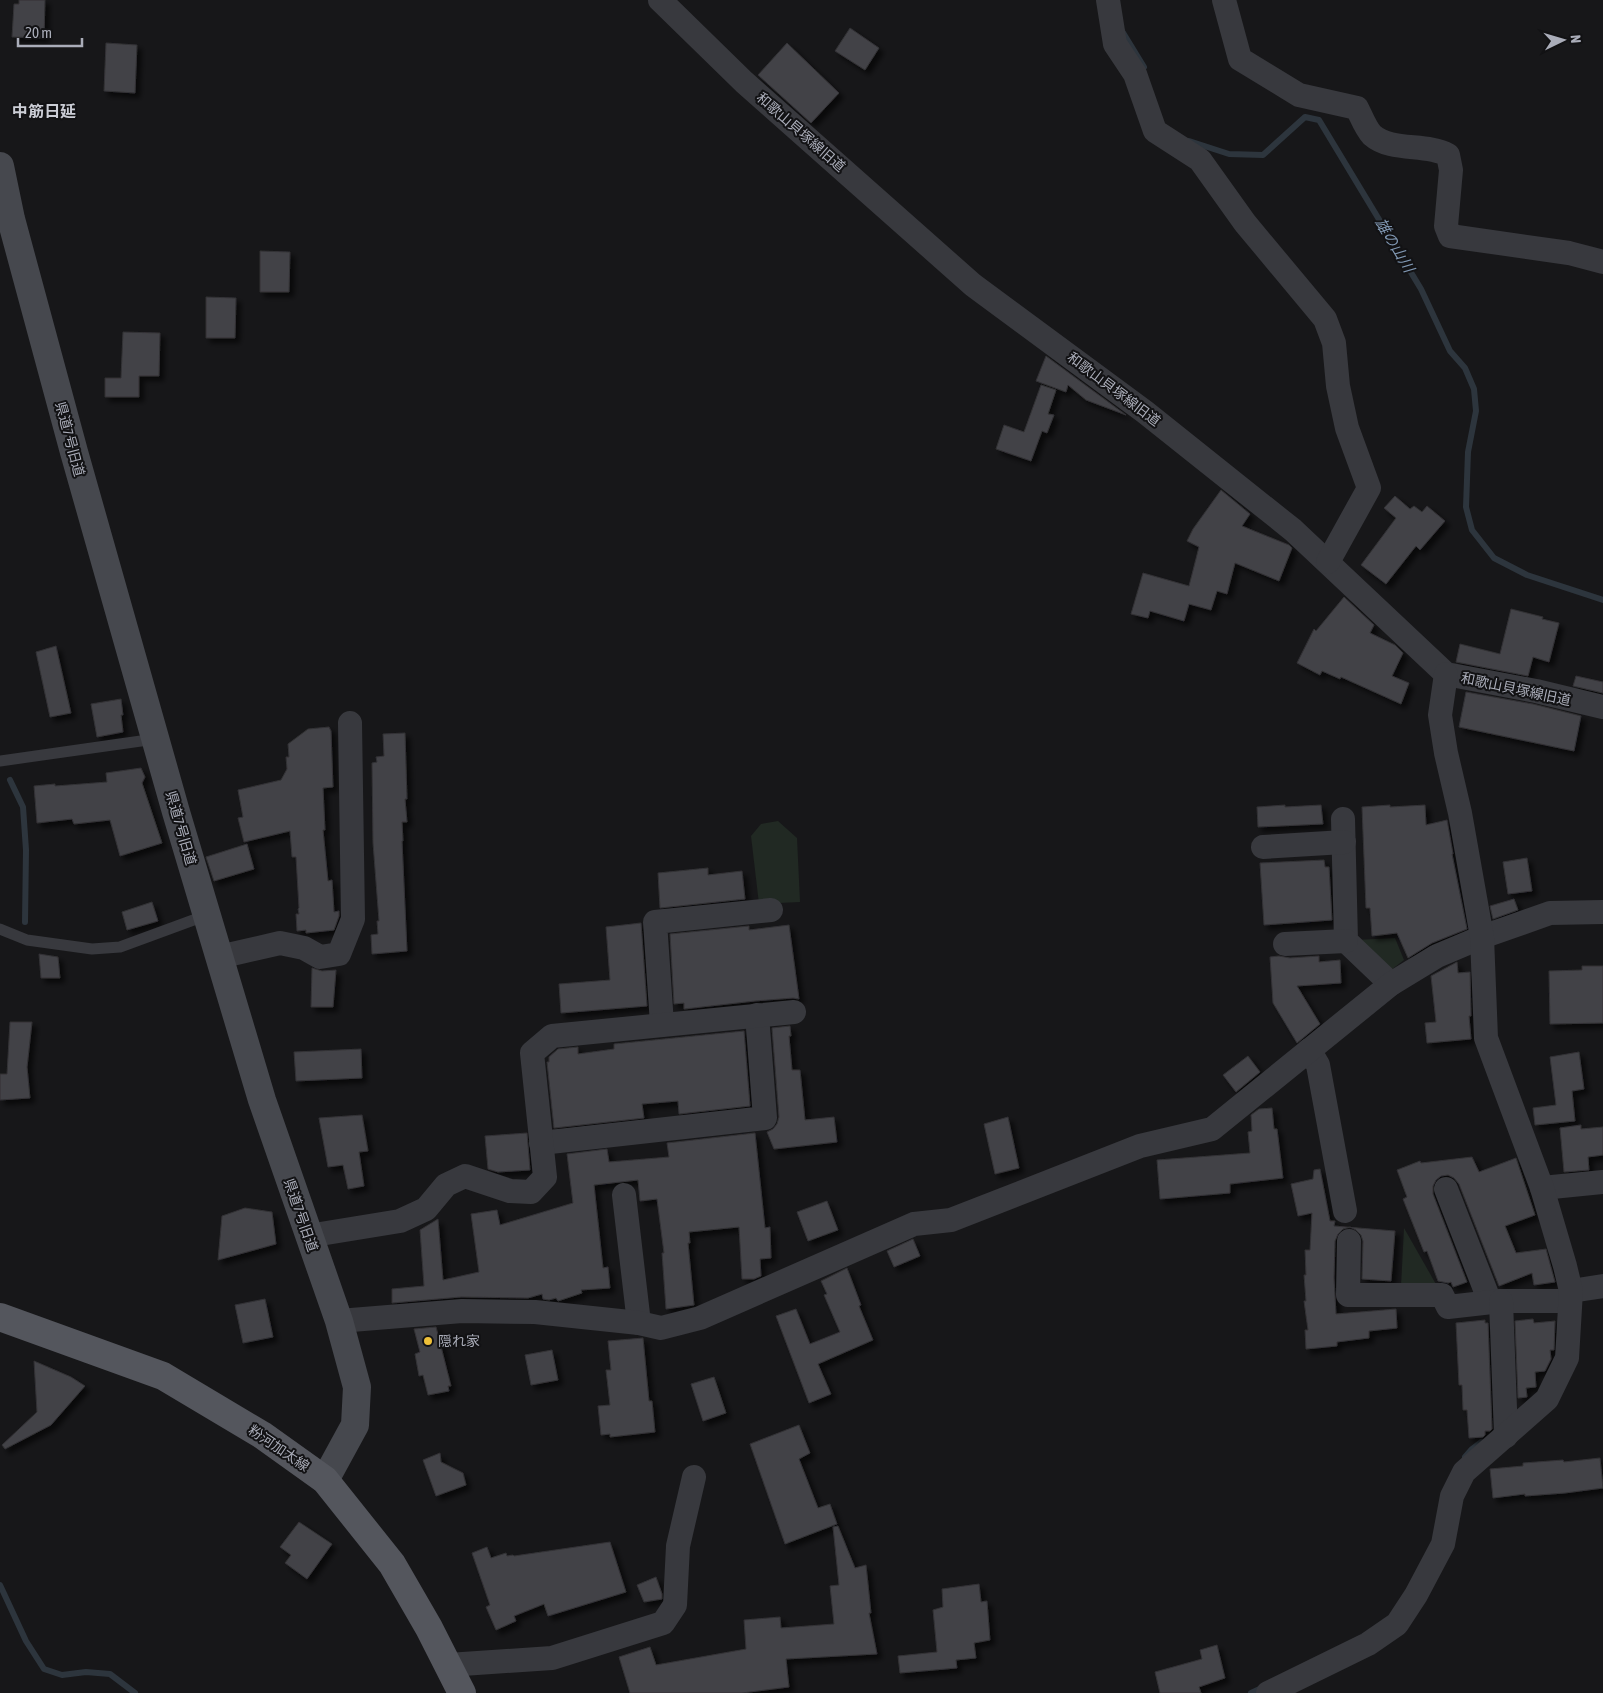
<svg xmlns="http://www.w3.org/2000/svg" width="1603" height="1693" font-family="'Asap Condensed','Noto Sans JP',sans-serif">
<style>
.green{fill:#212923}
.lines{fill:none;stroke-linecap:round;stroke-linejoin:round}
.stream{stroke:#2d353d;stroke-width:6}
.building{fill:#424246;stroke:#323135;filter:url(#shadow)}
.lane{stroke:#38393e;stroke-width:11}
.street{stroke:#38393e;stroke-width:24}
.secondary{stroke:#46484e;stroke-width:28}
.primary{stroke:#54565d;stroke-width:28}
.poi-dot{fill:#efc039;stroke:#121214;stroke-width:2}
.labels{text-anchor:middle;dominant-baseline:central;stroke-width:4;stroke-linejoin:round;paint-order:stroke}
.street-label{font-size:14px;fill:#aaadb9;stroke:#121214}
.poi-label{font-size:14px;fill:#aaadb9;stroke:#121214;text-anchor:start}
.water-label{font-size:15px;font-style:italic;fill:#8198b3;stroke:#121214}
.quarter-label{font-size:16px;font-weight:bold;fill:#cbcdd5;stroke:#121214}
</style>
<defs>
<filter id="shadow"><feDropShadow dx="4.5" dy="4.5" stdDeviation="2.5" flood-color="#0009"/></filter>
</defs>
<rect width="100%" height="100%" fill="#171719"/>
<!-- green -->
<g class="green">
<polygon points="778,821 797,838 800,902 759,904 751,836 761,824"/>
<polygon points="1395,938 1404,960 1391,970 1355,940"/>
<polygon points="1404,1228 1437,1286 1401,1286"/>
</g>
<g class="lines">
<!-- stream -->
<g class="stream">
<polyline points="1122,31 1144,67"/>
<polyline points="1189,141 1229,154 1263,155 1305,117 1319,120 1421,289 1450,351 1465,368 1474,389 1476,411 1468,452 1466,507 1472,530 1494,558 1527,575 1603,600"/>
<polyline points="10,780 23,807 26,850 25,922"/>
<polyline points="1465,1457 1472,1449 1481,1442"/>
<polyline points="0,1585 26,1641 44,1669 62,1675 86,1672 110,1674 135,1693"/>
<polyline points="1251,1693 1264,1687"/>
</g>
</g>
<!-- building -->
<g class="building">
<polygon points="19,0 45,0 44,38 12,37 14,4 19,4"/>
<polygon points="850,28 879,48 865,70 835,51"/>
<polygon points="106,43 137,45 135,93 104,91"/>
<polygon points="787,43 839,93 811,123 758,75"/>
<polygon points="260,251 290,252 289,292 260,292"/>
<polygon points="206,297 236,298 235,338 206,338"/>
<polygon points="123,332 160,333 159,376 139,376 139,397 105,397 105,378 121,378"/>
<polygon points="1046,356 1126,415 1086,400 1068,385 1066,392 1036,381"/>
<polygon points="1041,385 1056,390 1048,414 1054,415 1047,433 1042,431 1031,461 996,449 1004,425 1024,432"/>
<polygon points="1221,490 1250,514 1242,526 1289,545 1292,548 1279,581 1235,563 1227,594 1217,591 1211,610 1189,604 1184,621 1150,611 1148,618 1131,614 1143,573 1189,586 1199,547 1187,541 1193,529"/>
<polygon points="1395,496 1410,509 1414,506 1422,512 1427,506 1445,521 1420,550 1416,546 1386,584 1361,565 1396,518 1384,508"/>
<polygon points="1344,597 1374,625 1370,633 1395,645 1403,653 1392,676 1409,683 1401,704 1341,677 1340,679 1322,671 1320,675 1297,663 1314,629 1316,631"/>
<polygon points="1511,609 1543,617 1542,619 1559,623 1549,662 1533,657 1528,676 1456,662 1460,644 1500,654"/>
<polygon points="56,646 71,713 50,717 36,652"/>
<polygon points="1576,676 1603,682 1603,693 1573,686"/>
<polygon points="1466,692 1533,704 1581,716 1574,751 1459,727"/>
<polygon points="121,699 123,715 121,715 123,732 97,737 91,704"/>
<polygon points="329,727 331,731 333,787 323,788 325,830 323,830 328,881 332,880 334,912 339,911 339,916 334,930 306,933 306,930 297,931 296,914 299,914 298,909 299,908 296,857 292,857 290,831 244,842 238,818 243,817 238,790 281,780 287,769 286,757 289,757 288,744 308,729"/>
<polygon points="405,733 407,799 405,799 407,822 402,822 403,841 402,841 407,951 372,954 371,935 378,934 377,921 379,921 373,843 372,763 377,762 376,757 384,756 383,734"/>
<polygon points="141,768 145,777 142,783 162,843 120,856 110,820 74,824 72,819 37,823 34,786 55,784 55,786 107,782 106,773"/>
<polygon points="1285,805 1285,807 1321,805 1323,824 1258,827 1257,807"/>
<polygon points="1390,805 1390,807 1425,805 1426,825 1447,820 1453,854 1452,854 1467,929 1432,943 1408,958 1397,933 1372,936 1370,908 1366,908 1362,807"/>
<polygon points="247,844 254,869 214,881 206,857"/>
<polygon points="1527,858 1532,891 1508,894 1503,862"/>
<polygon points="1324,860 1325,867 1329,867 1332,920 1264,925 1260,863"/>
<polygon points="708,868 708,875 742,871 745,899 660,908 658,873"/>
<polygon points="1514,899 1518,910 1493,919 1490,906"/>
<polygon points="152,902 158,921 127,930 122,912"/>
<polygon points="641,923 647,1006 561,1013 559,984 610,980 606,927"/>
<polygon points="789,925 799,999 793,998 755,1001 684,1009 684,1003 674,1004 670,934 749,926 749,930"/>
<polygon points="39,954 58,957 60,978 41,978"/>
<polygon points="1279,956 1290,958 1319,956 1319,962 1340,960 1341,983 1297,986 1320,1024 1297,1043 1273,1003 1270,957"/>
<polygon points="1457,962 1458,973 1470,972 1471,1016 1469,1016 1471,1039 1427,1043 1425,1023 1436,1022 1431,976"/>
<polygon points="1582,966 1603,966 1603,1023 1550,1024 1549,971 1582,970"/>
<polygon points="312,968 322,971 336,970 333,1007 311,1007"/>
<polygon points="10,1022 32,1022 27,1067 30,1098 0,1100 0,1074 7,1074"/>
<polygon points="790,1026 791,1036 789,1036 792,1070 800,1070 805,1120 834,1117 837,1142 774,1149 767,1132 773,1129 777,1124 779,1117 772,1028"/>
<polygon points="744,1031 750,1106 679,1114 678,1101 642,1104 644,1118 554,1128 547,1062 549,1062 549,1057 558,1049 578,1047 578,1054 614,1049 614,1044"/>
<polygon points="361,1049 362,1078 296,1081 294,1052"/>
<polygon points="1579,1052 1584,1089 1572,1091 1575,1121 1535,1125 1533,1108 1556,1105 1550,1057"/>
<polygon points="1248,1056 1260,1072 1236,1092 1223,1075"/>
<polygon points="1272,1108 1274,1129 1277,1129 1283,1178 1230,1184 1230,1193 1160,1199 1157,1160 1250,1153 1248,1132 1252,1131 1251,1115 1259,1109"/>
<polygon points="362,1115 368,1151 359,1152 364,1186 348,1189 343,1165 328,1167 319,1118"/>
<polygon points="1008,1117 1019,1168 995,1174 984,1124"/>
<polygon points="1581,1125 1581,1129 1603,1127 1603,1155 1588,1157 1589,1170 1564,1172 1560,1128"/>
<polygon points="527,1133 530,1170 498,1172 488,1169 485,1136"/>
<polygon points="755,1133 765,1228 770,1227 771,1258 760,1259 761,1276 754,1279 742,1279 739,1227 689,1232 690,1243 688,1243 694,1305 666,1309 662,1253 664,1253 657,1199 640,1201 638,1180 594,1185 603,1268 608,1267 610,1288 581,1290 582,1293 558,1301 556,1298 549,1300 543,1299 542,1294 528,1298 461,1297 392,1303 392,1289 424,1286 420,1230 438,1219 443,1280 479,1272 471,1214 497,1210 500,1225 573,1203 567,1154 607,1149 609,1162 669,1157 667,1143"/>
<polygon points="1472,1157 1479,1172 1516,1158 1535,1215 1505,1226 1516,1253 1546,1249 1555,1282 1534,1285 1532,1273 1499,1286 1459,1184 1454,1178 1448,1175 1441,1176 1436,1180 1433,1186 1433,1194 1467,1282 1453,1287 1451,1282 1448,1283 1438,1281 1427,1251 1424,1252 1403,1199 1407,1197 1397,1170 1420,1161 1421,1163"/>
<polygon points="1320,1169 1330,1221 1335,1221 1334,1226 1395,1231 1391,1281 1362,1279 1363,1241 1361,1235 1356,1230 1350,1227 1343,1229 1338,1234 1335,1241 1334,1278 1336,1314 1396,1309 1397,1328 1369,1331 1369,1338 1337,1342 1337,1346 1306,1349 1305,1330 1308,1330 1304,1301 1306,1301 1304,1275 1306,1275 1305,1250 1310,1250 1312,1213 1298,1216 1291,1184 1313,1179 1314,1170"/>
<polygon points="827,1201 838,1230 808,1241 797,1212"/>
<polygon points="245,1208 272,1212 276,1244 218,1260 222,1216"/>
<polygon points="913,1239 920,1256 894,1267 887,1251"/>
<polygon points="847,1268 861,1305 859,1306 873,1340 818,1364 831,1394 809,1403 776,1316 796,1309 810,1344 840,1332 824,1295 827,1294 821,1281"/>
<polygon points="265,1299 273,1337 243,1343 235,1305"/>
<polygon points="1533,1319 1534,1323 1555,1321 1554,1350 1550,1350 1551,1359 1545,1371 1535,1372 1536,1387 1526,1388 1527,1397 1518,1398 1515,1321"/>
<polygon points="1485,1320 1485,1323 1488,1323 1492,1429 1490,1431 1485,1431 1485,1435 1483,1437 1469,1438 1467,1410 1463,1410 1462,1385 1459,1385 1456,1323"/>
<polygon points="436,1327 451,1386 448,1386 449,1391 428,1395 423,1375 419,1376 415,1354 420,1352 414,1329"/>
<polygon points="643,1338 649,1401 652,1401 655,1432 610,1437 610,1434 601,1435 598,1406 610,1405 606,1370 611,1370 608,1341"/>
<polygon points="552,1350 558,1380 531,1385 525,1355"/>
<polygon points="34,1361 71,1377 85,1386 51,1425 5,1449 2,1445 37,1412"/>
<polygon points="714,1377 726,1413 703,1421 691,1384"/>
<polygon points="799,1425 810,1453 799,1459 818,1508 830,1504 837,1524 785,1544 750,1444"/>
<polygon points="440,1453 441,1462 463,1473 466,1485 436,1496 423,1460"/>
<polygon points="1600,1458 1603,1488 1565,1493 1525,1496 1525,1494 1493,1498 1490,1469 1523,1466 1523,1463 1563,1460 1564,1462"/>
<polygon points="299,1522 332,1544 307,1579 285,1563 291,1555 280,1547"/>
<polygon points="838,1526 855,1568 866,1565 871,1613 869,1613 877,1654 786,1659 789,1687 742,1693 630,1693 619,1657 650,1647 656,1665 746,1649 744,1620 780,1617 781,1628 834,1624 830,1586 839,1585 833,1527"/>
<polygon points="610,1542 626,1592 548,1616 544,1604 514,1616 516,1621 496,1630 486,1607 490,1605 472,1553 487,1547 491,1558 506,1553 507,1556 513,1555 514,1556"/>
<polygon points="656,1577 662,1594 662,1599 644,1602 637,1585"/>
<polygon points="979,1584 981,1602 987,1601 990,1640 974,1643 976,1658 956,1660 957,1668 900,1673 898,1656 937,1652 933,1610 943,1607 942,1589"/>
<polygon points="1217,1645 1225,1678 1199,1687 1201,1693 1160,1693 1155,1672 1202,1659 1200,1650"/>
</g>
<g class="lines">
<!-- lane -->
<g class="lane">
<polyline points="0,761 155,739"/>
<polyline points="0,929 27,940 92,949 120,947 207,915"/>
</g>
<!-- street -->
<g class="street">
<polyline points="660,0 744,82 973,285 1145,412 1293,530 1446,674 1536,691 1603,707"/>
<polyline points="1108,0 1115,44 1135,74 1155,131 1200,160 1245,223 1325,319 1334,343 1338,386 1347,428 1369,488 1328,562"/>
<path d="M 1224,0 L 1240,59 L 1299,95 L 1357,108 C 1361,116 1366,129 1372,135 C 1391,152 1426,143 1448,155 L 1451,170 L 1446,226 L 1450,236 L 1569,253 L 1603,262"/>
<polyline points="1343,819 1346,941 1391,984"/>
<polyline points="1263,847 1344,842"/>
<polyline points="1285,944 1346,941"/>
<polyline points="219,957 280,943 304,948 320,957 339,954 353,919 350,723"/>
<polyline points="662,1024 655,922 771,910"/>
<polyline points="1309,1050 1318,1065 1345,1211"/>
<polyline points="541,1143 765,1118 757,1015"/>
<polyline points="1542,1188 1603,1182"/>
<polyline points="1446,1189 1490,1302"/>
<polyline points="624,1195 639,1323"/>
<polyline points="308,1236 400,1221 426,1209 446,1185 465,1176 510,1191 531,1192 545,1177 532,1053 552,1036 794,1012"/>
<polyline points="1349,1241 1348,1295 1442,1295 1448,1307 1501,1301 1570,1301"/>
<polyline points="1571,1291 1603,1286"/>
<polyline points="1501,1301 1506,1436"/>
<polyline points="339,1321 462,1311 535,1312 639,1323 661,1328 700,1318 914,1224 951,1220 1140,1146 1212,1129 1391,984 1437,956 1482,937 1550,913 1603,912"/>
<polyline points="448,1665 552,1658 663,1623 675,1605 678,1546 694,1477"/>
<polyline points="1268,1693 1368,1644 1397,1624 1416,1595 1443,1544 1452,1496 1464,1472 1547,1399 1567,1358 1571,1291 1565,1266 1542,1188 1486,1038 1482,937 1460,813 1446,753 1440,715 1446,674"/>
</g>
<!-- secondary -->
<polyline class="secondary" points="0,166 11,219 74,452 176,812 262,1100 339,1321 357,1387 355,1425 325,1480"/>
<!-- primary -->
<polyline class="primary" points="0,1317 163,1376 262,1435 325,1480 392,1564 429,1628 462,1693"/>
</g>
<!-- markers -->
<circle class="poi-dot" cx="428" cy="1341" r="5"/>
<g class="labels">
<!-- street labels -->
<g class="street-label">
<text transform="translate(801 132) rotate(41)">和歌山貝塚線旧道</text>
<text transform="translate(1114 389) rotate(37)">和歌山貝塚線旧道</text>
<text transform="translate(70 439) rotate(75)">県道7号旧道</text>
<text transform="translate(1516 689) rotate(12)">和歌山貝塚線旧道</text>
<text transform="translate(181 828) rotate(74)">県道7号旧道</text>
<text transform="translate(301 1215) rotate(71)">県道7号旧道</text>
<text transform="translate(279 1448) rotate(34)">粉河加太線</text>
</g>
<!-- poi labels -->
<g class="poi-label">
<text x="438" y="1341">隠れ家</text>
</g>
<!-- water labels -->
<g class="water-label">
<text transform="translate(1395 245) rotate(59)">雄の山川</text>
</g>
<!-- quarter labels -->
<g class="quarter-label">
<text x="44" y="111">中筋日延</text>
</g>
</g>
<!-- north arrow -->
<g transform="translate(1563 40) rotate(85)" stroke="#121214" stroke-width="4" paint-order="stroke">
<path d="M0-4L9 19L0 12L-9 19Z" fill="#aaadb9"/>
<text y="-8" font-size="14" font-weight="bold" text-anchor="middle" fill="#aaadb9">N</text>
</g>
<!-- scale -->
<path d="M18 38v8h64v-8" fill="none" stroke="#aaadb9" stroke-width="2.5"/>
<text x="25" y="38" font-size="15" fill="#aaadb9" stroke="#121214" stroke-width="4" paint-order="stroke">20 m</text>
</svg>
